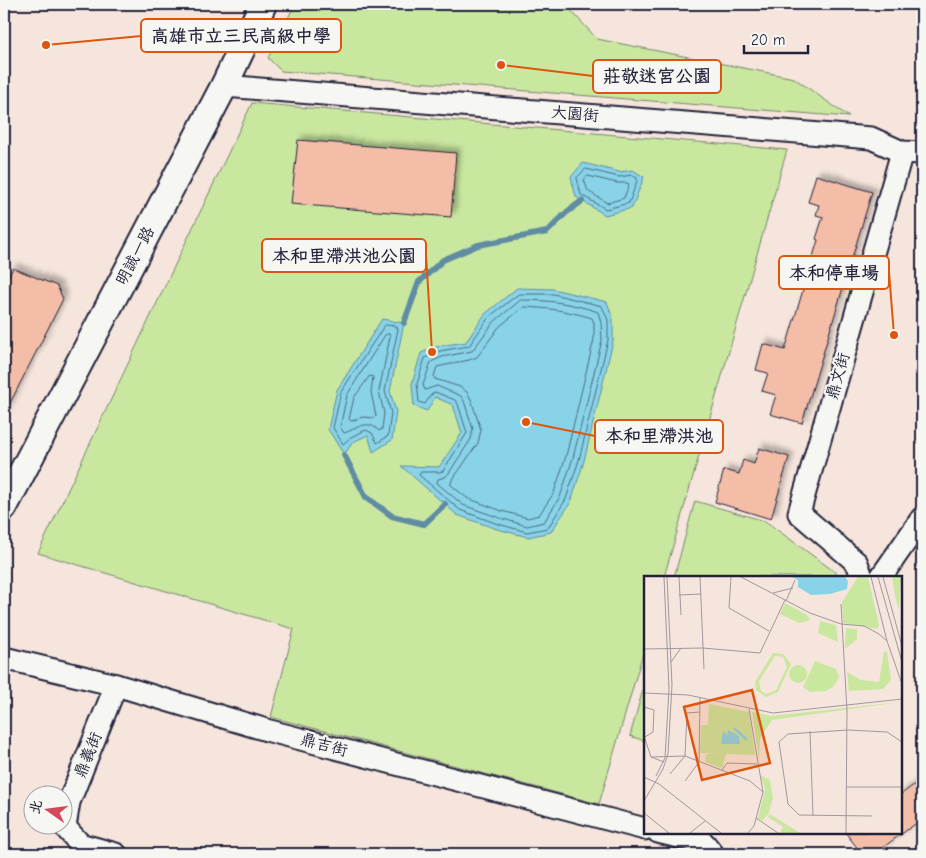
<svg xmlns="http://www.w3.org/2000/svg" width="926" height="858" font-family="'Comic Neue','LXGW WenKai TC',sans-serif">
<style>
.green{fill:#c9e79f;stroke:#76846d}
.water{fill:#88d3e8;stroke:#5f8ca3}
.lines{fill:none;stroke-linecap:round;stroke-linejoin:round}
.shore{stroke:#4b6980;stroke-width:1}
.stream{stroke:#5f8ca3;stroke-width:6}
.building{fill:#f4bda7;stroke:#22223b;filter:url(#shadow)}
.minor-casing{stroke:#22223b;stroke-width:25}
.tertiary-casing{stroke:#22223b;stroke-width:30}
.minor{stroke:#f6f6f2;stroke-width:21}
.tertiary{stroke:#f6f6f2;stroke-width:26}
.labels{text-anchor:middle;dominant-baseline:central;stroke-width:4.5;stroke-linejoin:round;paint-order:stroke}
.street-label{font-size:16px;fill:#22223b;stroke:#f6f6f2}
.inset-river{fill:none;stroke:#88d3e8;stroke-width:2.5}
.inset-road{fill:none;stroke:#a1979c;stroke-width:1}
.view{fill:#de560e;fill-opacity:0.15;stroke:#de560e;stroke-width:2.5}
.inset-edge{fill:none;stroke:#22223b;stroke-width:2.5}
.leader{fill:none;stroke:#de560e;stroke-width:2}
.callout-dot{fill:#de560e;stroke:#f6f6f2;stroke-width:2}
.callout{fill:#f6f6f2;stroke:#de560e;stroke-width:2}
.callout-label{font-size:18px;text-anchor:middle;font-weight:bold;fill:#22223b}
</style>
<defs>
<filter id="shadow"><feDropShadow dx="4.5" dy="-4.5" stdDeviation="2.5" flood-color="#0004"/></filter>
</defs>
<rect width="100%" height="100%" fill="#f5e5dc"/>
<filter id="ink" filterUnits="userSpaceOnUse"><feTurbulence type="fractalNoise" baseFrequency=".02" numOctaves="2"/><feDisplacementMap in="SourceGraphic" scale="10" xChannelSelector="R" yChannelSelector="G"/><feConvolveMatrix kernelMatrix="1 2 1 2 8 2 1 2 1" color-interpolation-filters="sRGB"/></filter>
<g filter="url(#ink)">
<!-- green -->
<g class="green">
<polygon points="295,4 565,4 597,39 794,78 849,117 281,71 268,58"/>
<polygon points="252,103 787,150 664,577 645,577 645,646 599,804 271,717 294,629 38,553"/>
<polygon points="695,501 765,521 842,577 674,577"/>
<polygon points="645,682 645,741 630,736"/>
</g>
<!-- water -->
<g class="water">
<polygon points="583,163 619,172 633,170 644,177 632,208 605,215 576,197 571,177"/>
<polygon points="517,288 553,289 607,302 613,319 613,341 584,461 571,502 551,532 528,537 497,529 457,515 401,466 439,467 462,433 453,405 435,397 427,411 414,406 412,384 421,353 439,346 466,342 485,314"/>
<polygon points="382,319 404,323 390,391 396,412 392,440 373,452 368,435 353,442 344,455 328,429 337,390"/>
</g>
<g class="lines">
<!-- shore -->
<g class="shore">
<polygon points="586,169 619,177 632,175 637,178 637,181 629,203 606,209 581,195 577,178"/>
<polygon points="588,176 617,183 628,183 629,185 624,198 607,203 588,191 584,180"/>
<polygon points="519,294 553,294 602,306 608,320 608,340 579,460 566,499 548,528 527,532 498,524 460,510 419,475 421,472 439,472 443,471 467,433 458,404 455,400 435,392 431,395 425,404 419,402 417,384 425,358 440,351 469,346 489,317"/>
<path d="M 521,300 C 548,300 572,303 598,312 L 601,322 L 602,340 L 573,458 L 560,497 L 544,522 L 527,526 L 500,518 L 463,505 L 437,483 L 438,479 L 445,477 L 449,473 L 471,439 L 473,429 L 464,401 L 461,396 L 437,386 L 425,390 L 423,385 L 431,362 L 442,357 L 472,351 L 494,322 Z"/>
<path d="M 524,307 C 548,308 569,311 592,318 L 594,323 L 594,339 L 566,456 L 554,493 L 539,515 L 528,518 L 502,511 L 467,498 L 451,485 L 451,482 L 478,443 L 481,430 L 471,399 L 467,392 L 460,387 L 435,379 L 434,376 L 437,367 L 469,360 L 477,357 L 499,327 Z"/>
<polygon points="386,325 396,326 398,329 385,391 391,413 388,436 377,443 372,433 366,430 351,437 343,444 333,428 341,392 384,326"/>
<path d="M 389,334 L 390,337 L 379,391 L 384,413 L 382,429 L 379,431 C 367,418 357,429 344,433 L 340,427 L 347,395 L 385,335 Z"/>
<polygon points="370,376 373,377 371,392 376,416 374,418 363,417 351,421 349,419 354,398"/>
</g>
<!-- stream -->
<g class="stream">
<polyline points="404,323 419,282 443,260 478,245 547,232 567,212 582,201"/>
<polyline points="344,455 366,497 392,516 424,524 445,504"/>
</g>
</g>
<!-- building -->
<g class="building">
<polygon points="298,140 456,153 451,217 291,204"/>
<polygon points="816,175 872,192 802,423 770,414 776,395 762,391 768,373 756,370 763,344 785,350 818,240 816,239 823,217 816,215 819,205 808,202"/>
<polygon points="13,268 57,286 63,299 4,415 4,285"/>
<polygon points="759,448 789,457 771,519 715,502 724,470 739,474 743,460 754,464"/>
<polygon points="922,779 922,819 874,854 862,854 845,832 900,832 900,795"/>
</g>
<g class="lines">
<defs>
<g id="minor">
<polyline points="224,86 871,138 902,152 922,153"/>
<polyline points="862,577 857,563 799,513 902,152"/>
<polyline points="881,577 922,518"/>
<polyline points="4,658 116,685 270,731 645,829"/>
<polyline points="658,832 704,843 713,854"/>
<polyline points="116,854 80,844 65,827 69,802 116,685"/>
</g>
<polyline id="tertiary" points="4,507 224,86 263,4"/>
</defs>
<!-- minor casing -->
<use href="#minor" class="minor-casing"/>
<!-- tertiary casing -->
<use href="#tertiary" class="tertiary-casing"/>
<!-- minor -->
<use href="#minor" class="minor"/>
<!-- tertiary -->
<use href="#tertiary" class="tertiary"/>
</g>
</g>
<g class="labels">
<!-- street labels -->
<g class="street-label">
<text transform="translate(575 114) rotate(5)">大園街</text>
<text transform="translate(135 256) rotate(-62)">明誠一路</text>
<text transform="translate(838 376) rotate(-74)">鼎文街</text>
<text transform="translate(324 745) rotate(15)">鼎吉街</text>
<text transform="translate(88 755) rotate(-68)">鼎義街</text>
</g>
</g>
<!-- overview -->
<g transform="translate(644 576)">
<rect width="258" height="258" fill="#f5e5dc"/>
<path d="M 214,1 L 224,1 L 235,49 L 233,53 L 199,47 L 198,26 ZM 248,1 L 257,1 L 255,34 L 252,24 ZM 141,27 L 163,39 L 166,44 L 155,47 L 136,38 ZM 176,45 L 192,49 L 194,66 L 174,57 ZM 202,52 L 213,53 L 213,63 L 201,73 ZM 240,75 L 243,76 L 247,104 L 239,113 L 205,115 L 203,96 L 217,104 L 235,106 ZM 129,77 L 139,78 L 147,88 L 134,116 L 122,121 L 112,114 L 111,106 ZM 131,80 L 139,81 L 143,91 L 132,114 L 122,118 L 117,115 L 115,105 ZM 171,85 L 192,93 L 195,101 L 190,110 L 182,115 L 166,116 L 159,111 ZM145 98a9 9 0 1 1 18 0a9 9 0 1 1-18 0ZM 257,126 L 128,144 L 116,162 L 115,183 L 108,136 L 127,140 ZM 65,128 L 105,136 L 111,179 L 82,178 L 78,192 L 61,186 L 62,178 L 76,178 L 56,177 L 57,149 L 64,149 ZM 116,199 L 126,204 L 129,222 L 125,237 L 118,245 L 114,242 L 121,213 ZM 126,238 L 156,257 L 136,257 L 139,251 L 124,241 Z" fill="#c9e79f" fill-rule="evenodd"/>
<path d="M 148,1 L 201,1 L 204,5 L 203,13 L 186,18 L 167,19 L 154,11 L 154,4 ZM 84,154 L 95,160 L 96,168 L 77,168 L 79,155 L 83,159 Z" fill="#88d3e8"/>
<path class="inset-river" d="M 90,152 L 103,164"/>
<path class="inset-road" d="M 35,1 L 37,39M 56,1 L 60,93M 87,1 L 85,32 L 125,55M 97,1 L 166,37 L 197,48 L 220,50 L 235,58 L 243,65 L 258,108M 227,1 L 243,65M 234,1 L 258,86M 239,1 L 258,70M 129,17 L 149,12M 35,19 L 57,18M 142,25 L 151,4M 197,28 L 203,135 L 202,257M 0,73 L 59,72 L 116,77 L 141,24M 27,86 L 37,72M 0,117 L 44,119 L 129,137 L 258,123M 0,131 L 10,134 L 9,156 L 1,161M 105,133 L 119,216M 166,155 L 169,240M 0,160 L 7,181 L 20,186M 7,181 L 41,180 L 106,205 L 119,216 L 110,250 L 104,257M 78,194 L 83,187 L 113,188M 26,198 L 41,180 L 43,137 L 56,136M 12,200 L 21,182 L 25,113 L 20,1M 0,201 L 15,208 L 77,257M 41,205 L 55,186 L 56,121M 203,211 L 258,211M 0,225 L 19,193 L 24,178 L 28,109 L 23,1M 0,237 L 25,257M 228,240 L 155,239 L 144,228 L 135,166 L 144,158 L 204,154 L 243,156 L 258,166M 112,242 L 134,257M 46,257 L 61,245"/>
<path class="view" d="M 108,114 L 126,187 L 58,204 L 40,131 Z"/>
<rect width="258" height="258" class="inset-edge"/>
</g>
<!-- callouts -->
<path class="leader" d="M46 45L141 36M501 65L593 76M432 352L426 255M894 335L889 272M526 422L595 436"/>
<g class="callout-dot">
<circle cx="46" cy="45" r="5"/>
<circle cx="501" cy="65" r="5"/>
<circle cx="432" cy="352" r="5"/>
<circle cx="894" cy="335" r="5"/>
<circle cx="526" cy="422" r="5"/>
</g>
<g class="callout">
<rect x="141" y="19" width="200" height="33" rx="5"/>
<rect x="593" y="60" width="128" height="33" rx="5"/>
<rect x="262" y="239" width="164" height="33" rx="5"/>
<rect x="779" y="256" width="110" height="33" rx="5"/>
<rect x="595" y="420" width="128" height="33" rx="5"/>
</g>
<g class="callout-label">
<text x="241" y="42">高雄市立三民高級中學</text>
<text x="657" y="82">莊敬迷宮公園</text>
<text x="344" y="262">本和里滯洪池公園</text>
<text x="834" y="279">本和停車場</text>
<text x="659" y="442">本和里滯洪池</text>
</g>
<!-- margin -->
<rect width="926" height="858" fill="none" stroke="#f6f6f2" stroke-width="20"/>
<rect x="10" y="10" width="906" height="838" fill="none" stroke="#22223b" stroke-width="2" filter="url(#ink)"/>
<!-- north arrow -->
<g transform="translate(48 810) rotate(284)"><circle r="24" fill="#f6f6f2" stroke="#a1a1a9"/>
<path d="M0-4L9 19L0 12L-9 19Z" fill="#d1495b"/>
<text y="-8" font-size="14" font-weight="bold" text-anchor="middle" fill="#22223b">北</text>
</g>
<!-- scale -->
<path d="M744 45v8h64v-8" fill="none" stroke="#22223b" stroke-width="2.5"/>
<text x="751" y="45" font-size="15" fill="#22223b" stroke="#f6f6f2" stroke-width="4" paint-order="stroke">20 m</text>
</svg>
